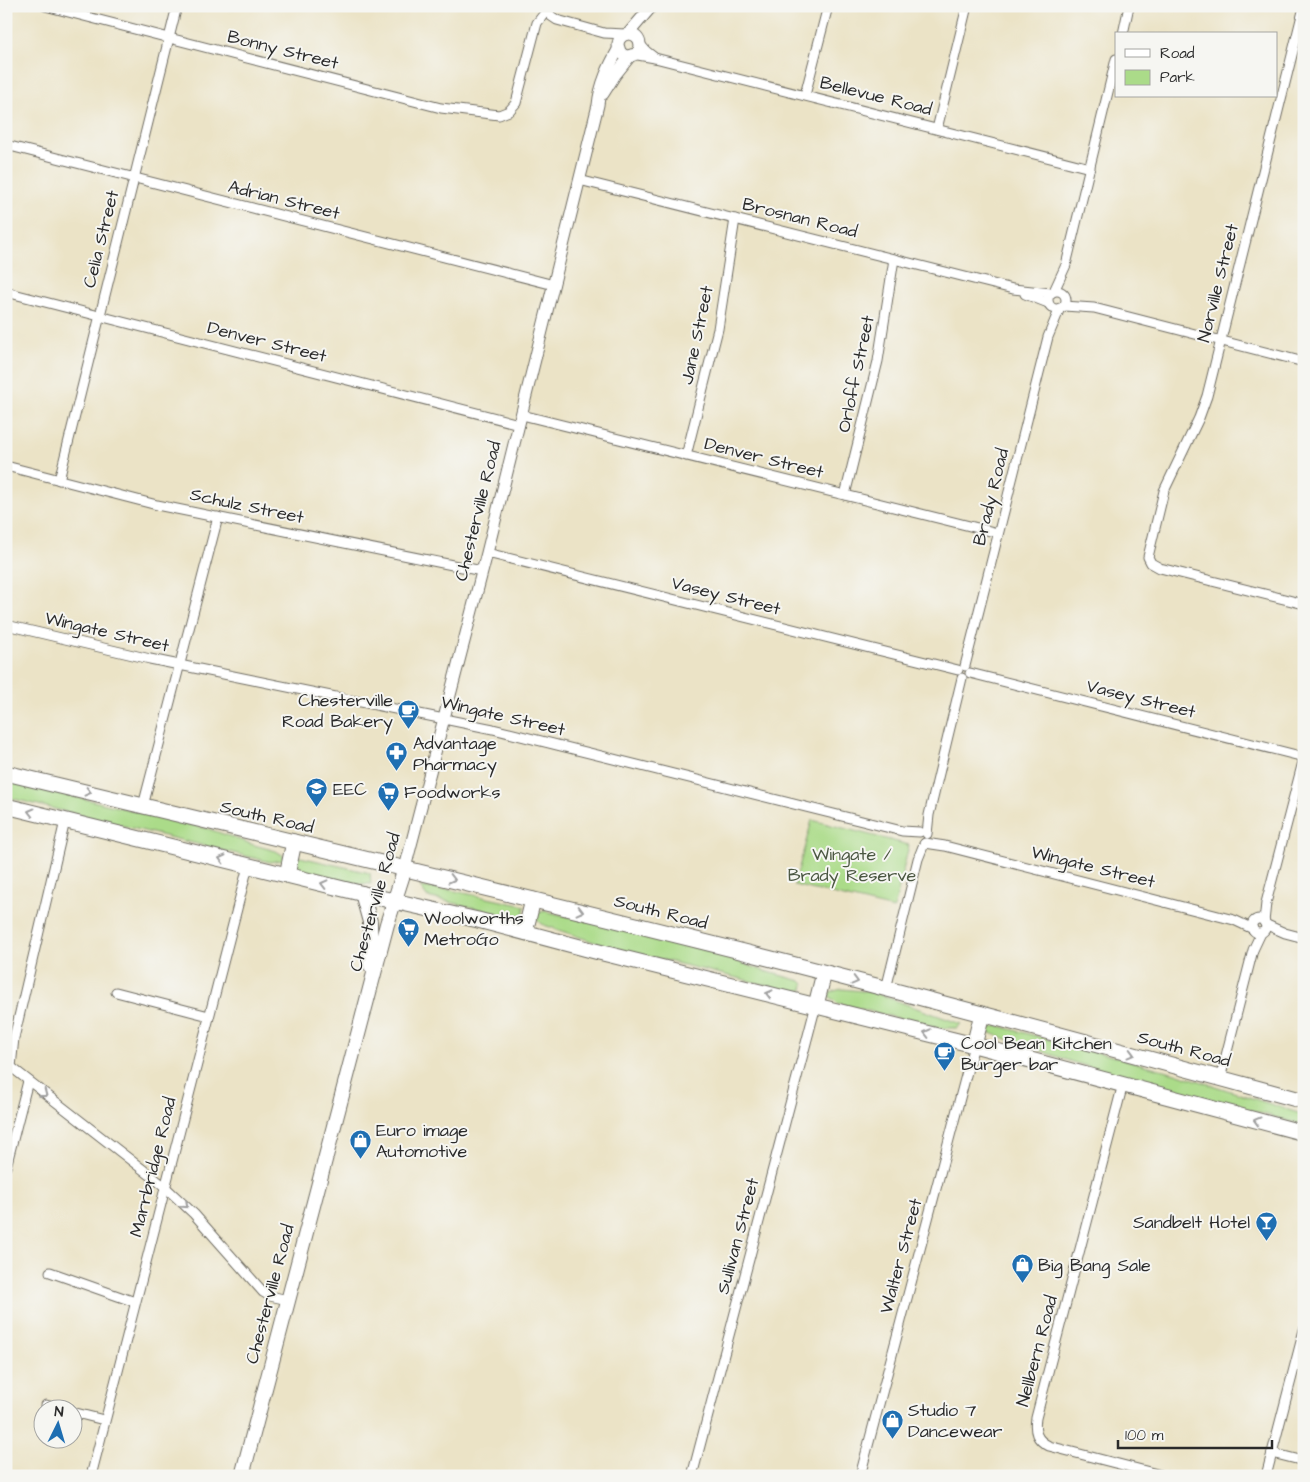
<svg xmlns="http://www.w3.org/2000/svg" width="1310" height="1482" font-family="'Architects Daughter',sans-serif">
<style>
.green{fill:#abdb89;stroke:#6b835a}
.lines{fill:none;stroke-linecap:round;stroke-linejoin:round}
.minor-casing{stroke:#6e6b61;stroke-width:11}
.tertiary-casing{stroke:#6e6b61;stroke-width:13}
.secondary-casing{stroke:#6e6b61;stroke-width:16}
.trunk-casing{stroke:#6e6b61;stroke-width:17}
.minor{stroke:#fff;stroke-width:9}
.tertiary{stroke:#fff;stroke-width:11}
.secondary{stroke:#fff;stroke-width:14}
.trunk{stroke:#fff;stroke-width:15}
.oneway{stroke:#a0a0a0}
.labels{text-anchor:middle;dominant-baseline:central;stroke-width:4;stroke-linejoin:round;paint-order:stroke}
.street-label{font-size:18px;fill:#2b2b2b;stroke:#f6f6f2}
.poi-label{font-size:18px;fill:#2b2b2b;stroke:#f6f6f2;text-anchor:start}
.park-label{font-size:18px;fill:#4b5742;stroke:#f6f6f2}
</style>
<rect width="100%" height="100%" fill="#f6f6f2"/>
<filter id="ink" filterUnits="userSpaceOnUse"><feTurbulence type="fractalNoise" baseFrequency=".02" numOctaves="2"/><feDisplacementMap in="SourceGraphic" scale="10" xChannelSelector="R" yChannelSelector="G"/><feConvolveMatrix kernelMatrix="1 2 1 2 8 2 1 2 1" color-interpolation-filters="sRGB"/></filter>
<filter id="wash" filterUnits="userSpaceOnUse"><feTurbulence type="fractalNoise" baseFrequency=".0096" numOctaves="4" result="noise"/><feDisplacementMap in="SourceGraphic" scale="20" xChannelSelector="R" yChannelSelector="G"/><feGaussianBlur stdDeviation="1.12" result="paint"/><feColorMatrix in="noise" values="0 0 0 0 0 0 0 0 0 0 0 0 0 0 0 0 0 1.4 0 .05"/><feComposite in="paint" operator="in"/></filter>
<g filter="url(#wash)">
<rect width="100%" height="100%" fill="#ebe3c6"/>
<!-- green -->
<g class="green">
<polygon points="6,780 209,829 254,845 276,851 284,856 283,860 270,862 6,797"/>
<polygon points="812,820 909,845 894,909 794,885"/>
<polygon points="296,856 370,873 371,884 353,883 292,869"/>
<polygon points="420,887 450,890 525,906 523,917 520,918 427,897"/>
<polygon points="545,911 706,950 764,971 801,981 804,984 803,990 791,991 606,946 541,924 534,917 534,914"/>
<polygon points="842,989 872,992 961,1024 957,1028 938,1028 837,1003 829,996 830,992"/>
<polygon points="999,1026 1175,1073 1304,1115 1304,1125 1072,1062 990,1033 990,1027"/>
</g>
</g>
<g filter="url(#ink)">
<g class="lines">
<defs>
<g id="minor">
<polyline points="45,6 441,108 499,115 509,111 516,103 537,23 547,10"/>
<polyline points="545,6 551,16 557,20 604,33 625,34"/>
<polyline points="1304,7 1207,396 1199,418 1164,491 1148,557 1151,563 1160,568 1304,604"/>
<polyline points="1123,34 1129,6"/>
<polyline points="639,43 646,51 655,58"/>
<polyline points="632,54 655,58 1090,168"/>
<polyline points="805,95 828,6"/>
<polyline points="937,129 967,6"/>
<polyline points="6,145 554,285"/>
<polyline points="579,180 1013,289 1051,293"/>
<circle cx="1057" cy="300" r="9"/>
<polyline points="1054,291 1066,265 1116,59"/>
<polyline points="6,292 519,424"/>
<polyline points="1025,294 1048,303"/>
<polyline points="1064,306 1094,308 1304,362"/>
<polyline points="522,415 998,533"/>
<polyline points="686,456 718,329 735,219"/>
<polyline points="6,466 157,505 482,571"/>
<polyline points="59,480 177,6"/>
<polyline points="845,495 878,361 894,259"/>
<polyline points="487,553 958,670"/>
<polyline points="6,625 150,659 493,729 902,831 920,832"/>
<polyline points="965,666 1048,337 1060,308"/>
<polyline points="970,673 1304,757"/>
<polyline points="143,806 218,517"/>
<polyline points="927,834 929,815 962,678"/>
<polyline points="925,843 945,846 1234,920 1253,929"/>
<circle cx="1259" cy="926" r="7"/>
<polyline points="1264,922 1266,903 1304,758"/>
<polyline points="1265,924 1285,933 1304,938"/>
<polyline points="886,989 918,859 924,844"/>
<polyline points="116,992 209,1016"/>
<polyline points="6,1063 164,1186 194,1214 263,1292 270,1296 288,1300"/>
<polyline points="11,1067 14,1038 65,821"/>
<polyline points="1220,1079 1253,950 1261,933"/>
<path d="M 1123,1084 L 1036,1418 C 1034,1431 1036,1440 1049,1446 L 1165,1476"/>
<polyline points="6,1167 28,1081"/>
<polyline points="50,1272 135,1302"/>
<polyline points="46,1405 65,1410"/>
<polyline points="72,1412 104,1420"/>
<polyline points="1272,1453 1304,1461"/>
<polyline points="91,1476 248,866"/>
<polyline points="692,1476 816,1005"/>
<polyline points="860,1476 974,1045"/>
<polyline points="1266,1476 1304,1330"/>
</g>
<g id="tertiary">
<polyline points="628,34 652,6"/>
<circle cx="629" cy="45" r="11"/>
<polyline points="603,94 615,75 631,55"/>
<path d="M 405,868 L 487,553 L 598,105 C 600,84 609,66 619,48"/>
</g>
<g id="secondary">
<polyline points="362,893 370,922 371,966"/>
<polyline points="242,1476 387,924 405,868"/>
</g>
<g id="trunk">
<path d="M 6,773 C 259,834 512,893 764,957 C 945,1003 1124,1052 1304,1101"/>
<polyline points="6,806 376,897 478,920 595,951 974,1045 1304,1133"/>
<polyline points="287,875 294,842"/>
<polyline points="525,932 533,900"/>
<polyline points="816,1005 824,973"/>
<polyline points="974,1045 982,1014"/>
</g>
</defs>
<!-- minor casing -->
<use href="#minor" class="minor-casing"/>
<!-- tertiary casing -->
<use href="#tertiary" class="tertiary-casing"/>
<!-- secondary casing -->
<use href="#secondary" class="secondary-casing"/>
<!-- trunk casing -->
<use href="#trunk" class="trunk-casing"/>
<!-- minor -->
<use href="#minor" class="minor"/>
<!-- tertiary -->
<use href="#tertiary" class="tertiary"/>
<!-- secondary -->
<use href="#secondary" class="secondary"/>
<!-- trunk -->
<use href="#trunk" class="trunk"/>
</g>
<!-- one-way arrows -->
<defs><path id="oneway-chevron" d="M-2-3.5L2.5 0L-2 3.5" fill="none" stroke-width="1.6" stroke-linecap="round" stroke-linejoin="round" transform="scale(1.25)"/></defs>
<g class="oneway">
<use href="#oneway-chevron" transform="translate(88 792) rotate(14)"/>
<use href="#oneway-chevron" transform="translate(31 812) rotate(-166)"/>
<use href="#oneway-chevron" transform="translate(222 859) rotate(-166)"/>
<use href="#oneway-chevron" transform="translate(452 879) rotate(14)"/>
<use href="#oneway-chevron" transform="translate(324 884) rotate(-166)"/>
<use href="#oneway-chevron" transform="translate(580 911) rotate(14)"/>
<use href="#oneway-chevron" transform="translate(855 981) rotate(15)"/>
<use href="#oneway-chevron" transform="translate(769 994) rotate(-166)"/>
<use href="#oneway-chevron" transform="translate(927 1033) rotate(-166)"/>
<use href="#oneway-chevron" transform="translate(1131 1054) rotate(15)"/>
<use href="#oneway-chevron" transform="translate(44 1094) rotate(37)"/>
<use href="#oneway-chevron" transform="translate(1257 1121) rotate(-165)"/>
<use href="#oneway-chevron" transform="translate(185 1205) rotate(44)"/>
</g>
</g>
<!-- icons -->
<defs>
<symbol id="cafe-pin" viewBox="-11 -11 22 30"><path d="M0 17L-7.5 6A9.5 9.5 0 1 1 7.5 6Z" fill="#1f6fb2" stroke="#f6f6f2"/><path d="M-5.5-4.5H6V0H3Q3 3.5 0 3.5H-2.5Q-5.5 3.5-5.5 0ZM3-3.2v2h1.7v-2ZM-6 4.5H4V6H-6Z" fill="#fff"/></symbol>
<symbol id="pharmacy-pin" viewBox="-11 -11 22 30"><path d="M0 17L-7.5 6A9.5 9.5 0 1 1 7.5 6Z" fill="#1f6fb2" stroke="#f6f6f2"/><path d="M-2-6h4v4h4v4h-4v4h-4v-4h-4v-4h4Z" fill="#fff"/></symbol>
<symbol id="school-pin" viewBox="-11 -11 22 30"><path d="M0 17L-7.5 6A9.5 9.5 0 1 1 7.5 6Z" fill="#1f6fb2" stroke="#f6f6f2"/><path d="M0-5L7-2L0 1L-7-2ZM-4 1L0 2.5L4 1V4Q0 6-4 4Z" fill="#fff"/></symbol>
<symbol id="supermarket-pin" viewBox="-11 -11 22 30"><path d="M0 17L-7.5 6A9.5 9.5 0 1 1 7.5 6Z" fill="#1f6fb2" stroke="#f6f6f2"/><path d="M-6-5.5h2.5l.6 2H6L4.5 2H-2.5L-4.4-4H-6ZM-1.5 3.2a1.3 1.3 0 1 0 .1 0ZM3 3.2a1.3 1.3 0 1 0 .1 0Z" fill="#fff"/></symbol>
<symbol id="shop-pin" viewBox="-11 -11 22 30"><path d="M0 17L-7.5 6A9.5 9.5 0 1 1 7.5 6Z" fill="#1f6fb2" stroke="#f6f6f2"/><path d="M-5-2.5h2.3a2.7 3.5 0 0 1 5.4 0H5L5.5 6h-11ZM-1.5-2.5h3a1.5 2.3 0 0 0-3 0Z" fill="#fff"/></symbol>
<symbol id="bar-pin" viewBox="-11 -11 22 30"><path d="M0 17L-7.5 6A9.5 9.5 0 1 1 7.5 6Z" fill="#1f6fb2" stroke="#f6f6f2"/><path d="M-6-5H6L.8 .8V4.5H3.5V6h-7V4.5H-.8V.8Z" fill="#fff"/></symbol>
</defs>
<g fill-rule="evenodd">
<use href="#cafe-pin" x="396" y="698" width="25" height="34"/>
<use href="#pharmacy-pin" x="384" y="740" width="25" height="34"/>
<use href="#school-pin" x="304" y="776" width="25" height="34"/>
<use href="#supermarket-pin" x="376" y="780" width="25" height="34"/>
<use href="#supermarket-pin" x="396" y="916" width="25" height="34"/>
<use href="#cafe-pin" x="932" y="1040" width="25" height="34"/>
<use href="#shop-pin" x="348" y="1128" width="25" height="34"/>
<use href="#bar-pin" x="1254" y="1210" width="25" height="34"/>
<use href="#shop-pin" x="1010" y="1252" width="25" height="34"/>
<use href="#shop-pin" x="880" y="1408" width="25" height="34"/>
</g>
<g class="labels">
<!-- street labels -->
<g class="street-label">
<text transform="translate(283 50) rotate(14)">Bonny Street</text>
<text transform="translate(876 96) rotate(14)">Bellevue Road</text>
<text transform="translate(284 200) rotate(14)">Adrian Street</text>
<text transform="translate(800 218) rotate(14)">Brosnan Road</text>
<text transform="translate(101 239) rotate(-76)">Celia Street</text>
<text transform="translate(1218 283) rotate(-76)">Norville Street</text>
<text transform="translate(697 335) rotate(-78)">Jane Street</text>
<text transform="translate(267 342) rotate(14)">Denver Street</text>
<text transform="translate(856 374) rotate(-78)">Orloff Street</text>
<text transform="translate(764 458) rotate(14)">Denver Street</text>
<text transform="translate(991 497) rotate(-76)">Brady Road</text>
<text transform="translate(247 506) rotate(12)">Schulz Street</text>
<text transform="translate(478 511) rotate(-76)">Chesterville Road</text>
<text transform="translate(726 596) rotate(14)">Vasey Street</text>
<text transform="translate(107 632) rotate(13)">Wingate Street</text>
<text transform="translate(1141 699) rotate(14)">Vasey Street</text>
<text transform="translate(503 716) rotate(13)">Wingate Street</text>
<text transform="translate(267 817) rotate(13)">South Road</text>
<text transform="translate(1093 867) rotate(14)">Wingate Street</text>
<text transform="translate(375 902) rotate(-74)">Chesterville Road</text>
<text transform="translate(661 912) rotate(14)">South Road</text>
<text transform="translate(1184 1049) rotate(15)">South Road</text>
<text transform="translate(153 1167) rotate(-76)">Marrbridge Road</text>
<text transform="translate(738 1236) rotate(-75)">Sullivan Street</text>
<text transform="translate(901 1256) rotate(-75)">Walter Street</text>
<text transform="translate(270 1294) rotate(-75)">Chesterville Road</text>
<text transform="translate(1037 1351) rotate(-75)">Nellbern Road</text>
</g>
<!-- poi labels -->
<g class="poi-label">
<text x="393" y="700" text-anchor="end">Chesterville<tspan x="393" dy="21">Road Bakery</tspan></text>
<text x="413" y="743">Advantage<tspan x="413" dy="21">Pharmacy</tspan></text>
<text x="333" y="789">EEC</text>
<text x="404" y="792">Foodworks</text>
<text x="424" y="918">Woolworths<tspan x="424" dy="21">MetroGo</tspan></text>
<text x="961" y="1043">Cool Bean Kitchen<tspan x="961" dy="21">Burger bar</tspan></text>
<text x="376" y="1130">Euro image<tspan x="376" dy="21">Automotive</tspan></text>
<text x="1250" y="1222" text-anchor="end">Sandbelt Hotel</text>
<text x="1038" y="1265">Big Bang Sale</text>
<text x="908" y="1410">Studio 7<tspan x="908" dy="21">Dancewear</tspan></text>
</g>
<!-- park labels -->
<g class="park-label">
<text x="852" y="854">Wingate /<tspan x="852" dy="21">Brady Reserve</tspan></text>
</g>
</g>
<!-- margin -->
<rect width="1310" height="1482" fill="none" stroke="#f6f6f2" stroke-width="25"/>
<!-- legend -->
<rect x="1115" y="32" width="162" height="65" fill="#f6f6f2" stroke="#a5a5a2"/>
<rect x="1125" y="49" width="25" height="8" fill="#ffffff" stroke="#a5a5a2"/>
<text x="1160" y="58" font-size="15" fill="#2b2b2b">Road</text>
<rect x="1125" y="70" width="25" height="15" fill="#abdb89" stroke="#a5a5a2"/>
<text x="1160" y="82" font-size="15" fill="#2b2b2b">Park</text>
<!-- north arrow -->
<g transform="translate(58 1424) rotate(5)"><circle r="24" fill="#f6f6f2" stroke="#a5a5a2"/>
<path d="M0-4L9 19L0 12L-9 19Z" fill="#1f6fb2"/>
<text y="-8" font-size="14" font-weight="bold" text-anchor="middle" fill="#2b2b2b">N</text>
</g>
<!-- scale -->
<path d="M1118 1440v8h154v-8" fill="none" stroke="#2b2b2b" stroke-width="2.5"/>
<text x="1125" y="1440" font-size="15" fill="#2b2b2b" stroke="#f6f6f2" stroke-width="4" paint-order="stroke">100 m</text>
</svg>
